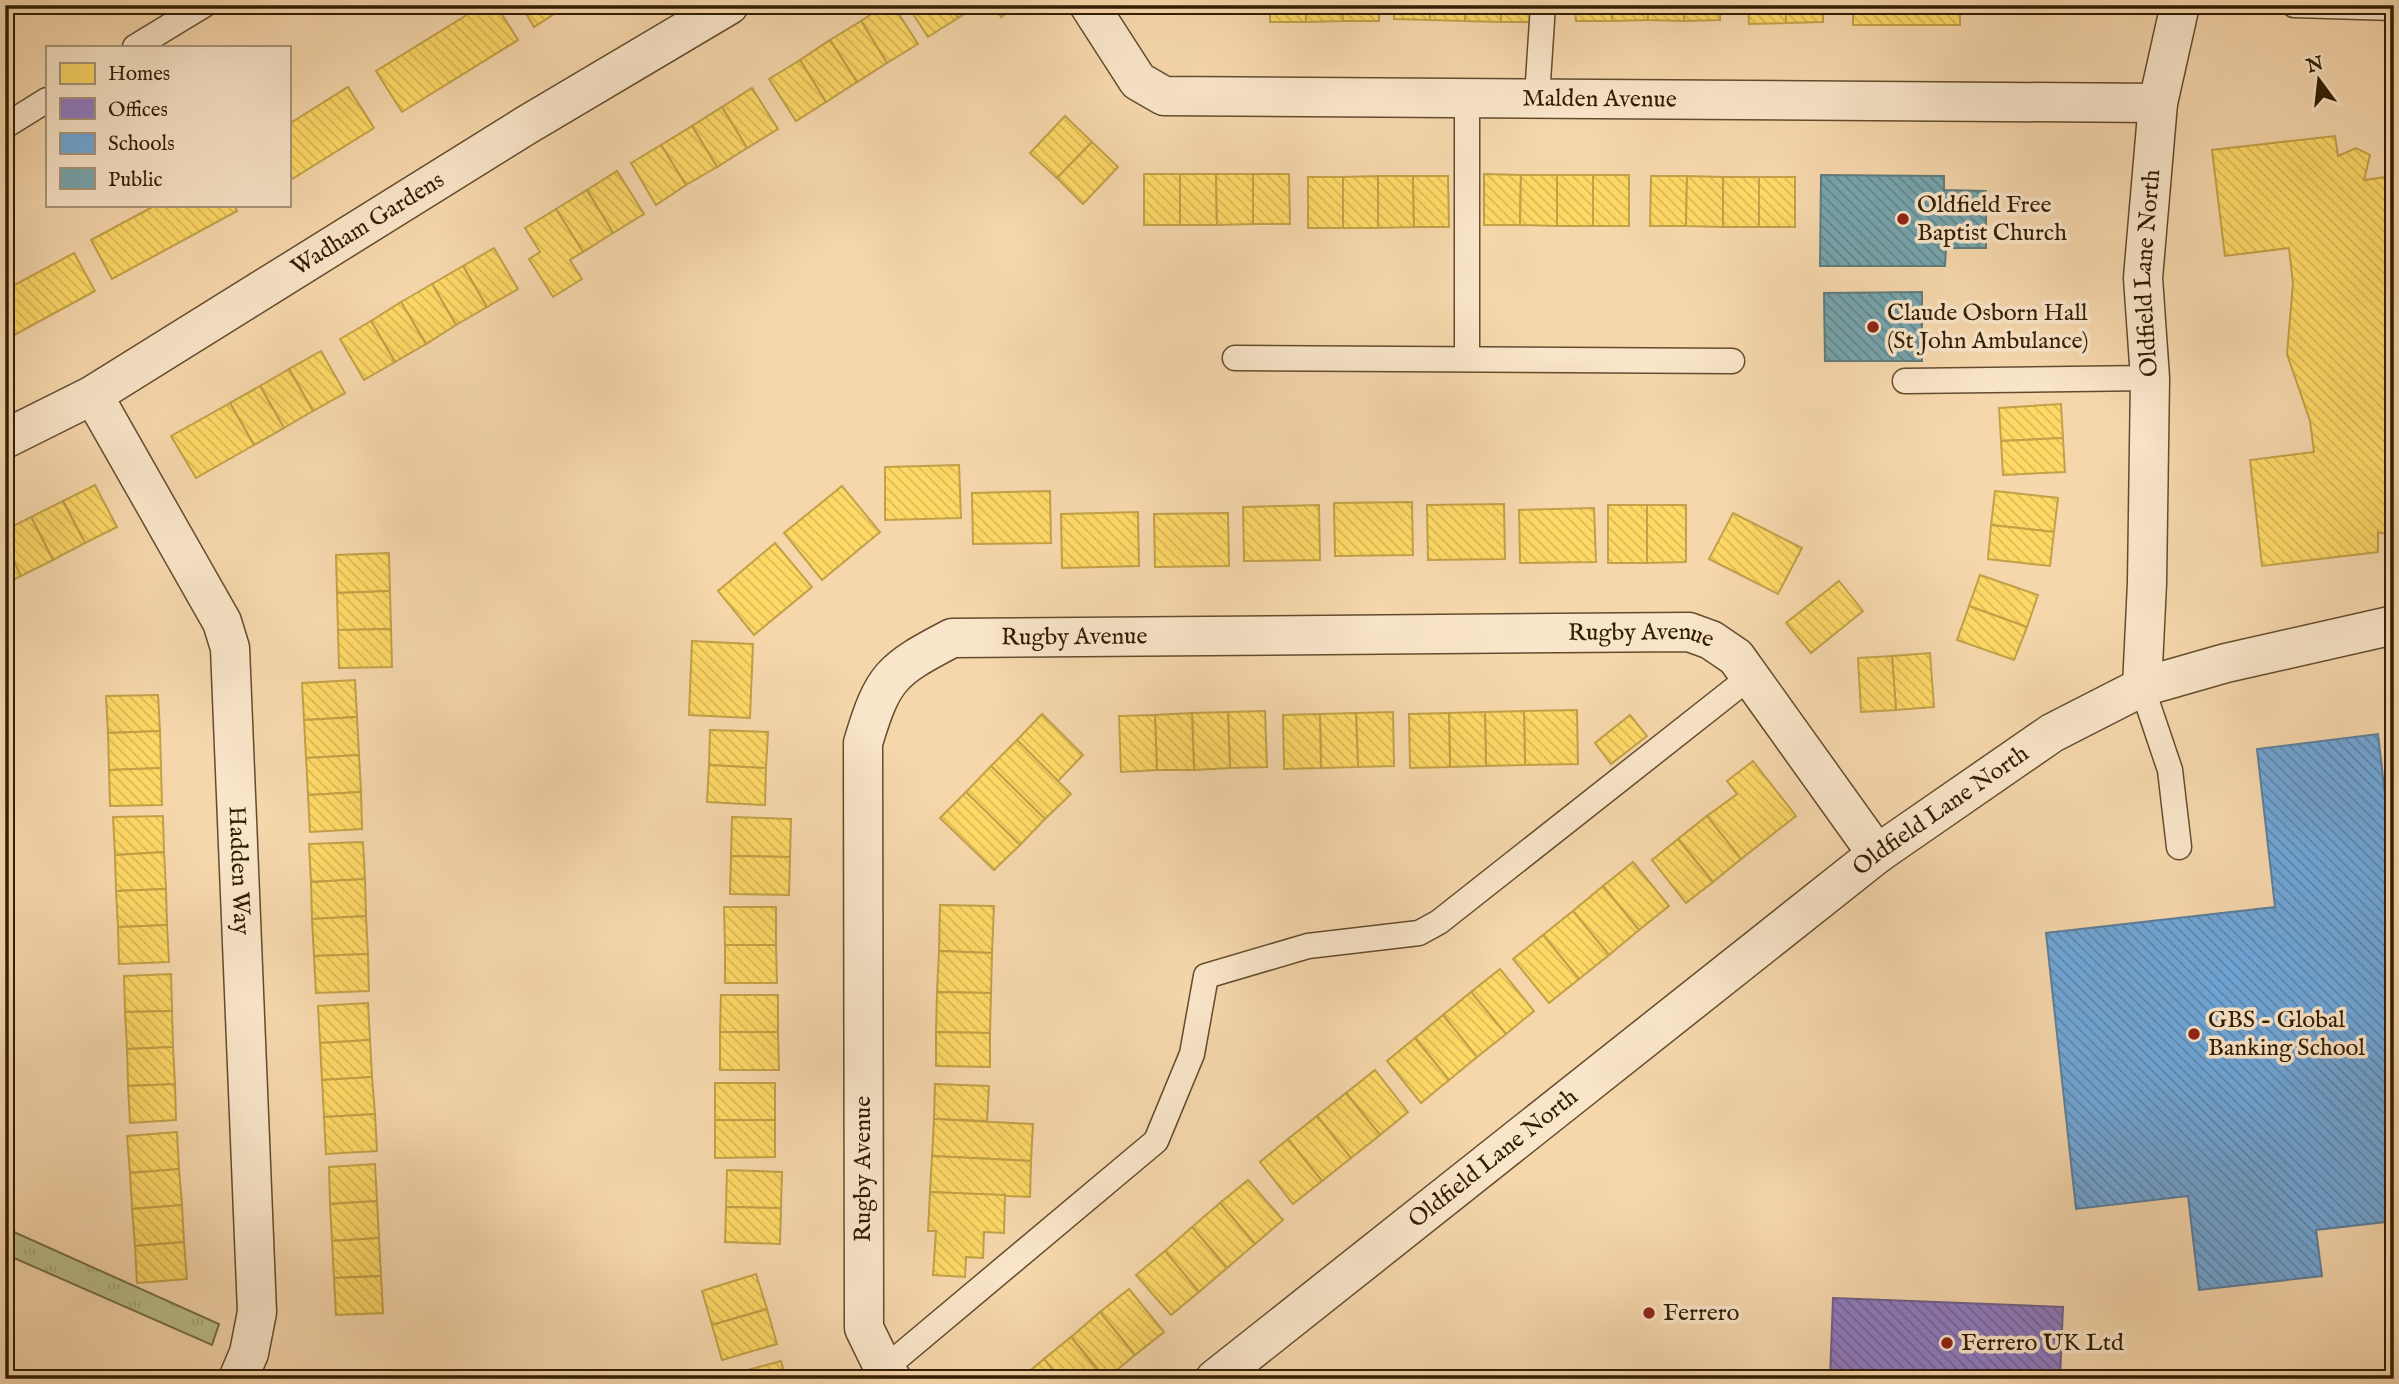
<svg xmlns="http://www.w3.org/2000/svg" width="2399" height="1384" font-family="'IM FELL English',serif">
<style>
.park{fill:url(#park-tufts);stroke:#766e47;stroke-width:2}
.homes{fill:url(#homes-back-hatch);stroke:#c2a148;stroke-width:2}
.offices{fill:url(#offices-back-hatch);stroke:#726089;stroke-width:2}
.schools{fill:url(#schools-back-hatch);stroke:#5d7f9b;stroke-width:2}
.public{fill:url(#public-back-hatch);stroke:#627c7b;stroke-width:2}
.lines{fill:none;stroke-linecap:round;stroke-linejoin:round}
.service-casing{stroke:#634c2d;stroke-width:27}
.minor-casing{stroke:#634c2d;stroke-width:41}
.tertiary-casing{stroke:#634c2d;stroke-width:41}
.service{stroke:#f9e5c9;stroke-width:24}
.minor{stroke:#f9e5c9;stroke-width:38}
.tertiary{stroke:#f9e5c9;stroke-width:38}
.poi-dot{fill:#8f2418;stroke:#f9e5c9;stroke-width:2.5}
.labels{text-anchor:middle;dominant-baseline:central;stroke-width:7;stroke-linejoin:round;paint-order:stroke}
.street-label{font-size:24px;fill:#321e03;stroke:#f9e5c9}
.poi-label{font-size:24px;fill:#321e03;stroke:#f9e5c9;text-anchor:start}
</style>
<defs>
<pattern id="park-tufts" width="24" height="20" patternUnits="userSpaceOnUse" patternTransform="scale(1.75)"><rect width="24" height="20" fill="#babf8b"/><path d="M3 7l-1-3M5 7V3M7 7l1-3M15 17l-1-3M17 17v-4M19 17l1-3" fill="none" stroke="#a0a476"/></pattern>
<pattern id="homes-back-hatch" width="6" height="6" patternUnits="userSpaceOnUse" patternTransform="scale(1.75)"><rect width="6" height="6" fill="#ffd966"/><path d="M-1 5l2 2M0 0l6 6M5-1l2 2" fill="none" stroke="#dbba57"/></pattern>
<pattern id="offices-back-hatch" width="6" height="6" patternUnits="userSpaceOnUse" patternTransform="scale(1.75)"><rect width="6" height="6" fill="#8e7cc3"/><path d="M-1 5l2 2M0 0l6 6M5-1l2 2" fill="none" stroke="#75659c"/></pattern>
<pattern id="schools-back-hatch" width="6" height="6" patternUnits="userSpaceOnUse" patternTransform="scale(1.75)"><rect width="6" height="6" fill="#6fa8dc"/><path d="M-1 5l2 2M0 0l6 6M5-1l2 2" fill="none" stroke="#5c88b0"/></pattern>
<pattern id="public-back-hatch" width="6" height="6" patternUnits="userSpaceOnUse" patternTransform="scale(1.75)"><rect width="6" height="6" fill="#76a5af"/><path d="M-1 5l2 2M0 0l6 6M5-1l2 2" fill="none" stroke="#61868c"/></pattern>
</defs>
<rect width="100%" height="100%" fill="#f6d7ac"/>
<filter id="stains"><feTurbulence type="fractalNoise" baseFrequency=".00286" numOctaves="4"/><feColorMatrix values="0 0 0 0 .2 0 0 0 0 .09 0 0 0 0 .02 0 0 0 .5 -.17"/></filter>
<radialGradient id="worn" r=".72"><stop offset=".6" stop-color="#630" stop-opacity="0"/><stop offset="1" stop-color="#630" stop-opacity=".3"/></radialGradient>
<!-- park -->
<polygon class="park" points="5,1228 219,1324 212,1345 5,1254"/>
<!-- homes -->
<g class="homes">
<polygon points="483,5 496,5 518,40 402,112 376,71"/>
<polygon points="521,5 568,5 534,27"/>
<polygon points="885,5 893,5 918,44 887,63 861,21"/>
<polygon points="907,5 950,5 958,18 928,37"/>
<polygon points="950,5 977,5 958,18"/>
<polygon points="993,5 1019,5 1001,17"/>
<rect x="1270" y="5" width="36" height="17"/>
<polygon points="1306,5 1342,5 1343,21 1306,22"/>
<polygon points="1342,5 1379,5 1379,21 1343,21"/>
<polygon points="1394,5 1430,5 1430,20 1394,19"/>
<polygon points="1430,5 1466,5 1465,21 1430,20"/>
<polygon points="1466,5 1501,5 1501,22 1465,21"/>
<rect x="1501" y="5" width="36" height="17"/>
<polygon points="1575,5 1612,5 1612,21 1576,21"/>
<polygon points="1612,5 1648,5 1648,20 1612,21"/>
<polygon points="1648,5 1684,5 1684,21 1648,20"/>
<polygon points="1684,5 1720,5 1720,20 1684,21"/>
<polygon points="1748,5 1786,5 1786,23 1749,24"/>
<polygon points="1786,5 1823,5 1823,22 1786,23"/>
<rect x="1853" y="5" width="107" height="20"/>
<polygon points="2068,5 2097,5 2095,11"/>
<polygon points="861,21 887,63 857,82 830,40"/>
<polygon points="830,40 857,82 826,102 800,60"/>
<polygon points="800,60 826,102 796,121 769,79"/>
<polygon points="348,87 374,128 289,181 289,124"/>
<polygon points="752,88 778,129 747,148 722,107"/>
<polygon points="722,107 747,148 717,167 692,126"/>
<polygon points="1065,116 1092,142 1057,178 1030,153"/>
<polygon points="692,126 717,167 686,185 661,145"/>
<polygon points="2335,136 2338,156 2356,148 2370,155 2364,180 2386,177 2394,242 2394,536 2378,532 2378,552 2262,566 2250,460 2314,452 2310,421 2287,354 2293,283 2289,248 2225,256 2212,150"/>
<polygon points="1092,142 1118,167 1083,204 1057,178"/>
<polygon points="661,145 686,185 656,205 631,163"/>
<polygon points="617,171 644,214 613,233 587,190"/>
<rect x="1144" y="174" width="36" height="51"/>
<polygon points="1180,174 1216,174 1217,225 1180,225"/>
<polygon points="1216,174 1253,174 1253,224 1217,225"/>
<polygon points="1253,174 1289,174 1290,224 1253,224"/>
<polygon points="1484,174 1521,175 1520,225 1484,225"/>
<polygon points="1521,175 1557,175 1557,226 1520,225"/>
<rect x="1557" y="175" width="36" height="51"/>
<rect x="1593" y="175" width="36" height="51"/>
<polygon points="1378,176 1413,176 1414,227 1378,228"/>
<polygon points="1378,176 1378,228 1343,228 1343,177"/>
<polygon points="1413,176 1448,176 1449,227 1414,227"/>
<polygon points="1651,176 1687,176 1686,226 1650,226"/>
<polygon points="1687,176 1723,177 1723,227 1686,226"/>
<rect x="1308" y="177" width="35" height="51"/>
<rect x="1723" y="177" width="36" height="50"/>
<rect x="1759" y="177" width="36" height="50"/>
<polygon points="587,190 613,233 583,252 556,209"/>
<polygon points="156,205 234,205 237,211 112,279 91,240"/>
<polygon points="556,209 583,252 570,260 582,279 553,297 529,259 540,252 525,228"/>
<polygon points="494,248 518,289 487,307 463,266"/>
<polygon points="74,253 95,291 5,340 5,290"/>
<polygon points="463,266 487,307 456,325 432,284"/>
<polygon points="432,284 456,325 426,344 401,302"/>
<polygon points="401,302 426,344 395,362 371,321"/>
<polygon points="371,321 395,362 364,380 340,339"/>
<polygon points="321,351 345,393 313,411 289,369"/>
<polygon points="289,369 313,411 284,428 260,386"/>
<polygon points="260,386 284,428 254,445 230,403"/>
<polygon points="230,403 254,445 196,478 171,436"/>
<polygon points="2061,404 2063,438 2001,441 1999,408"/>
<polygon points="2063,438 2065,472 2003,475 2001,441"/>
<polygon points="959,465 961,518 885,520 885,467"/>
<polygon points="95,485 117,527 85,543 63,501"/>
<polygon points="842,486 880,532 822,580 784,533"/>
<polygon points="1050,491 1051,543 973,544 972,493"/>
<polygon points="1995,491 2058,498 2054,532 1991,525"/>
<polygon points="63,501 85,543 53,560 31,517"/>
<polygon points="1412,502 1413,555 1335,556 1334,503"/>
<polygon points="1504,504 1505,559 1428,560 1427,505"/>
<polygon points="1319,505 1320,560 1244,561 1243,507"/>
<rect x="1608" y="505" width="39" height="58"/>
<polygon points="1647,505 1686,505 1686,562 1647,563"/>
<polygon points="1594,508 1596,562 1520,563 1519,510"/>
<polygon points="1138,512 1139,566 1062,568 1061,514"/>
<polygon points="1228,513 1229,566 1155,567 1154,514"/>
<polygon points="1733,513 1802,548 1778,594 1709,559"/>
<polygon points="31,517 53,560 21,576 5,544 5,530"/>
<polygon points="1991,525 2054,532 2050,566 1988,559"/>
<polygon points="775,543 812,587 754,635 718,591"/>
<polygon points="5,544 21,576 5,584"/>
<polygon points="389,553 390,591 337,593 336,555"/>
<polygon points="1980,575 2038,595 2027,627 1969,606"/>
<polygon points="1839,581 1863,611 1811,653 1786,623"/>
<polygon points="390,591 391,629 338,630 337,593"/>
<polygon points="1969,606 2027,627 2014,660 1957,640"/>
<polygon points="391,629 392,667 339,668 338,630"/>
<polygon points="692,641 753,644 750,718 689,715"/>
<polygon points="1930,653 1934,707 1896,710 1892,656"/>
<polygon points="1892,656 1896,710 1861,712 1858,658"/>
<polygon points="355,680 357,717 304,720 302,683"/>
<polygon points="158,695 160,731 108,733 106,696"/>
<polygon points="1577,710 1578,764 1525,765 1524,711"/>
<polygon points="1265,711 1267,767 1230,768 1228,712"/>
<polygon points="1524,711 1525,765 1486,766 1485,712"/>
<polygon points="1228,712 1230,768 1194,770 1192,713"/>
<polygon points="1393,712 1394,766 1358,767 1356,713"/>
<polygon points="1485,712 1486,766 1450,767 1449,713"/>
<polygon points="1192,713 1194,770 1157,770 1155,715"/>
<polygon points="1356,713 1358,767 1321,768 1320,714"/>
<polygon points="1449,713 1450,767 1410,768 1409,714"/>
<polygon points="1042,714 1083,755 1058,781 1017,740"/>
<polygon points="1320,714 1321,768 1284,769 1283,715"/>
<polygon points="1155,715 1157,770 1121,772 1119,716"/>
<polygon points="1630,715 1647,736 1611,764 1595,743"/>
<polygon points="357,717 359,755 306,758 304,720"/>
<polygon points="710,730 768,732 766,768 709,765"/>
<polygon points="160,731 161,768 109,770 108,733"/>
<polygon points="1017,740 1071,794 1045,819 991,766"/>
<polygon points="359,755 361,792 308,795 306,758"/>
<polygon points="1753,761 1796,816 1741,859 1707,816 1737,794 1727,781"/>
<polygon points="709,765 766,768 765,805 707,802"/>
<polygon points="991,766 1045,819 1020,845 966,792"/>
<polygon points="161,768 162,805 110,806 109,770"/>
<polygon points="361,792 362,829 310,832 308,795"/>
<polygon points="966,792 1020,845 994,870 940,818"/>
<polygon points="163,816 164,852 115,855 113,817"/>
<polygon points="1707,816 1741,859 1713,882 1678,839"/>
<polygon points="732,817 791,819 790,857 731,856"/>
<polygon points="1678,839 1713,882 1686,903 1652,860"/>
<polygon points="363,842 365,879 311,882 309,844"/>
<polygon points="164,852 166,889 116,891 115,855"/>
<polygon points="731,856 790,857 789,895 730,894"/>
<polygon points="1633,862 1669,906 1639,930 1603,886"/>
<polygon points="365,879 366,916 312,919 311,882"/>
<polygon points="1603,886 1639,930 1609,955 1573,911"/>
<polygon points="166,889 167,925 118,927 116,891"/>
<polygon points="940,905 994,906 992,953 939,951"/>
<polygon points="724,907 776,907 776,945 725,945"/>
<polygon points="1573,911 1609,955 1579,979 1543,935"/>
<polygon points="366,916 368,954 314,956 312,919"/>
<polygon points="167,925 169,962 119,964 118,927"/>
<polygon points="1543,935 1579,979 1549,1003 1513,959"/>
<polygon points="725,945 776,945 777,983 725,983"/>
<polygon points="939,951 992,953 991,993 937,992"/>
<polygon points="368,954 369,991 316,993 314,956"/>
<polygon points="1500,969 1534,1011 1506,1034 1471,992"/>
<polygon points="171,974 172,1011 125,1012 124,976"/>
<polygon points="937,992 991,993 990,1033 936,1032"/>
<polygon points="1471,992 1506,1034 1477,1057 1443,1015"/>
<polygon points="721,995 778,995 778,1032 720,1032"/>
<polygon points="368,1003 370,1040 320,1043 318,1006"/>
<polygon points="172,1011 173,1047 127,1049 125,1012"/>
<polygon points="1443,1015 1477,1057 1449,1080 1415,1038"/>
<polygon points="720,1032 778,1032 779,1070 720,1070"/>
<polygon points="936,1032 990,1033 990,1067 936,1066"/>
<polygon points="1415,1038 1449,1080 1421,1103 1387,1061"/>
<polygon points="370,1040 372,1077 322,1080 320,1043"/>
<polygon points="173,1047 175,1084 128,1086 127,1049"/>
<polygon points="1375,1070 1408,1112 1380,1135 1346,1093"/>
<polygon points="372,1077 375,1114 324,1117 322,1080"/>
<rect x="715" y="1083" width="60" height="37"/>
<polygon points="175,1084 176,1120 130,1123 128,1086"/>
<polygon points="935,1084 989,1086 987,1121 934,1119"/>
<polygon points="1346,1093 1380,1135 1351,1158 1317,1116"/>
<polygon points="375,1114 377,1151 326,1154 324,1117"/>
<polygon points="1317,1116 1351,1158 1322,1181 1288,1139"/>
<polygon points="934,1119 1033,1124 1031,1161 932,1156"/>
<polygon points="715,1120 775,1120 775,1157 715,1158"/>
<polygon points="177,1132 179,1169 130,1173 127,1136"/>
<polygon points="1288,1139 1322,1181 1293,1204 1260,1162"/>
<polygon points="932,1156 1031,1161 1030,1197 930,1192"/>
<polygon points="375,1164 377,1201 330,1204 329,1167"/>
<polygon points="179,1169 182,1205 132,1209 130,1173"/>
<polygon points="727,1170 782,1172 781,1208 726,1207"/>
<polygon points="1248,1180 1283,1220 1255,1244 1220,1203"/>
<polygon points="930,1192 1005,1195 1004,1233 984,1232 983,1258 966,1257 965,1277 933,1275 936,1231 928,1231"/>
<polygon points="377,1201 379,1238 332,1241 330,1204"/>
<polygon points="1220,1203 1255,1244 1227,1268 1192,1227"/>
<polygon points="182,1205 184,1242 135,1246 132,1209"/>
<polygon points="726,1207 781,1208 780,1244 725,1242"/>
<polygon points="1192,1227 1227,1268 1199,1292 1165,1251"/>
<polygon points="379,1238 381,1276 334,1278 332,1241"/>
<polygon points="184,1242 187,1279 137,1283 135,1246"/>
<polygon points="1165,1251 1199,1292 1171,1315 1136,1275"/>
<polygon points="756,1274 767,1309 712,1325 702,1291"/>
<polygon points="381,1276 383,1313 336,1315 334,1278"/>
<polygon points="1129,1289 1164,1332 1135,1355 1100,1312"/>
<polygon points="767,1309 777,1344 722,1360 712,1325"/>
<polygon points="1100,1312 1135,1355 1106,1379 1071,1337"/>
<polygon points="1071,1337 1105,1379 1060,1379 1044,1359"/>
<polygon points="1044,1359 1060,1379 1020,1379"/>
<polygon points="781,1361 786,1379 727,1379 726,1376"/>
</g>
<!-- offices -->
<polygon class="offices" points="1833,1298 2063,1307 2060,1379 1830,1379"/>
<!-- schools -->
<polygon class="schools" points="2378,734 2394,872 2394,1221 2316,1230 2322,1276 2199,1290 2188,1196 2076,1209 2046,933 2275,907 2257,749"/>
<!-- public -->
<g class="public">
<polygon points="1821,175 1944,176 1944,190 1986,191 1986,248 1946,248 1945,266 1820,266"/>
<polygon points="1922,292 1922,361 1825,361 1824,293"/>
</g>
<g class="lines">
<defs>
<g id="service">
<polyline points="2294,5 2394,8"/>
<polyline points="135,47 204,5"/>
<polyline points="1537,97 1543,5"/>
<polyline points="5,126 47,100"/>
<polyline points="1467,357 1467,99"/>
<polyline points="1235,358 1732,361"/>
<polyline points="1905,381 2150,378"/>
<polyline points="2142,687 2170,770 2179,847"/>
<polyline points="884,1369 1156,1141 1192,1054 1206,976 1308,946 1419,933 1439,922 1751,676"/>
</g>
<g id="minor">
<path id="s1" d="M 1089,5 L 1138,81 L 1164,96 L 2158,103"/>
<path id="s2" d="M 93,395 L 222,622 L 230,648 L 257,1312 L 249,1353 L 238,1379"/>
<path id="s3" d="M 5,439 L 93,395 L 525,126 L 729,5"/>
<polyline points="2142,687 2226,663 2394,625"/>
<path id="s4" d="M 892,1379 L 884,1369 L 864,1328 L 863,743 C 883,676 891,670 952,638 L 1689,632 L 1711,640 L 1736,657 L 1877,854"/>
</g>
<g id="tertiary">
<path id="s5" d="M 1215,1379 L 1877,854 L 2052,733 L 2142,687 L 2147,583 L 2150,378 L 2143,278 L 2158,103 L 2180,5"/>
</g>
</defs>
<!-- service casing -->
<use href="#service" class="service-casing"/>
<!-- minor casing -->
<use href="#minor" class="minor-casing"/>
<!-- tertiary casing -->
<use href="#tertiary" class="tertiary-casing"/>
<!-- service -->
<use href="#service" class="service"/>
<!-- minor -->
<use href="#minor" class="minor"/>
<!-- tertiary -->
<use href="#tertiary" class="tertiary"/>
</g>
<!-- markers -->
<g class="poi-dot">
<circle cx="1903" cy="219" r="7"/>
<circle cx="1873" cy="327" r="7"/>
<circle cx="2194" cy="1034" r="7"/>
<circle cx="1649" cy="1313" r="7"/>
<circle cx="1947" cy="1343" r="7"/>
</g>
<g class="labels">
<!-- street labels -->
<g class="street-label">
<text stroke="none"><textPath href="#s1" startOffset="556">Malden Avenue</textPath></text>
<text stroke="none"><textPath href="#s3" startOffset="422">Wadham Gardens</textPath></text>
<text stroke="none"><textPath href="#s5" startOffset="1573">Oldfield Lane North</textPath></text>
<text stroke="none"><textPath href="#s4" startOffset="910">Rugby Avenue</textPath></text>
<text stroke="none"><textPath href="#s4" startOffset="1477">Rugby Avenue</textPath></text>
<text stroke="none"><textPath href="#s5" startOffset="922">Oldfield Lane North</textPath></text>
<text stroke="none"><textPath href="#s2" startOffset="511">Hadden Way</textPath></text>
<text stroke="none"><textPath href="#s5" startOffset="355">Oldfield Lane North</textPath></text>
<text transform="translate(863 1169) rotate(-90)">Rugby Avenue</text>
</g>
<!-- poi labels -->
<g class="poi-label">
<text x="1917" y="205">Oldfield Free<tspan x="1917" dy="28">Baptist Church</tspan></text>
<text x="1887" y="313">Claude Osborn Hall<tspan x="1887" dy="28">(St John Ambulance)</tspan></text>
<text x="2208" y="1020">GBS - Global<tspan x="2208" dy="28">Banking School</tspan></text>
<text x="1663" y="1313">Ferrero</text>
<text x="1961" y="1343">Ferrero UK Ltd</text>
</g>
</g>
<!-- margin -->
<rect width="2399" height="1384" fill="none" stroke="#f6d7ac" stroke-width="28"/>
<rect x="7" y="7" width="2385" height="1370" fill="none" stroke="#321e03" stroke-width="3.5"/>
<rect x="14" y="14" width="2371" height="1356" fill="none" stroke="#321e03" stroke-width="2"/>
<!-- legend -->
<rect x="46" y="46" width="245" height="161" fill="#f9e5c9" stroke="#a9957a" stroke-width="2"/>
<rect x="60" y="63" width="35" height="21" fill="#ffd966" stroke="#a9957a" stroke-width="2"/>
<text x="108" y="80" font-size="21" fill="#321e03">Homes</text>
<rect x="60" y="98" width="35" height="21" fill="#8e7cc3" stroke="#a9957a" stroke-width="2"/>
<text x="108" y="116" font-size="21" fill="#321e03">Offices</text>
<rect x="60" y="133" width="35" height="21" fill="#6fa8dc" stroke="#a9957a" stroke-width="2"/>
<text x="108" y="150" font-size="21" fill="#321e03">Schools</text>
<rect x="60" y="168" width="35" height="21" fill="#76a5af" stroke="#a9957a" stroke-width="2"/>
<text x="108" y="186" font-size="21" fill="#321e03">Public</text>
<!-- north arrow -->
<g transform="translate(2319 80) rotate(345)" stroke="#f9e5c9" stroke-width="5" paint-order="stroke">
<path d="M0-5L12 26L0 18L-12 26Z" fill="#321e03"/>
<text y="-10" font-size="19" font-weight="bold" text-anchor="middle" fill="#321e03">N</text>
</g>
<rect width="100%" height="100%" filter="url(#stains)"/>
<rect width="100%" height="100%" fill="url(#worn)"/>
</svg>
